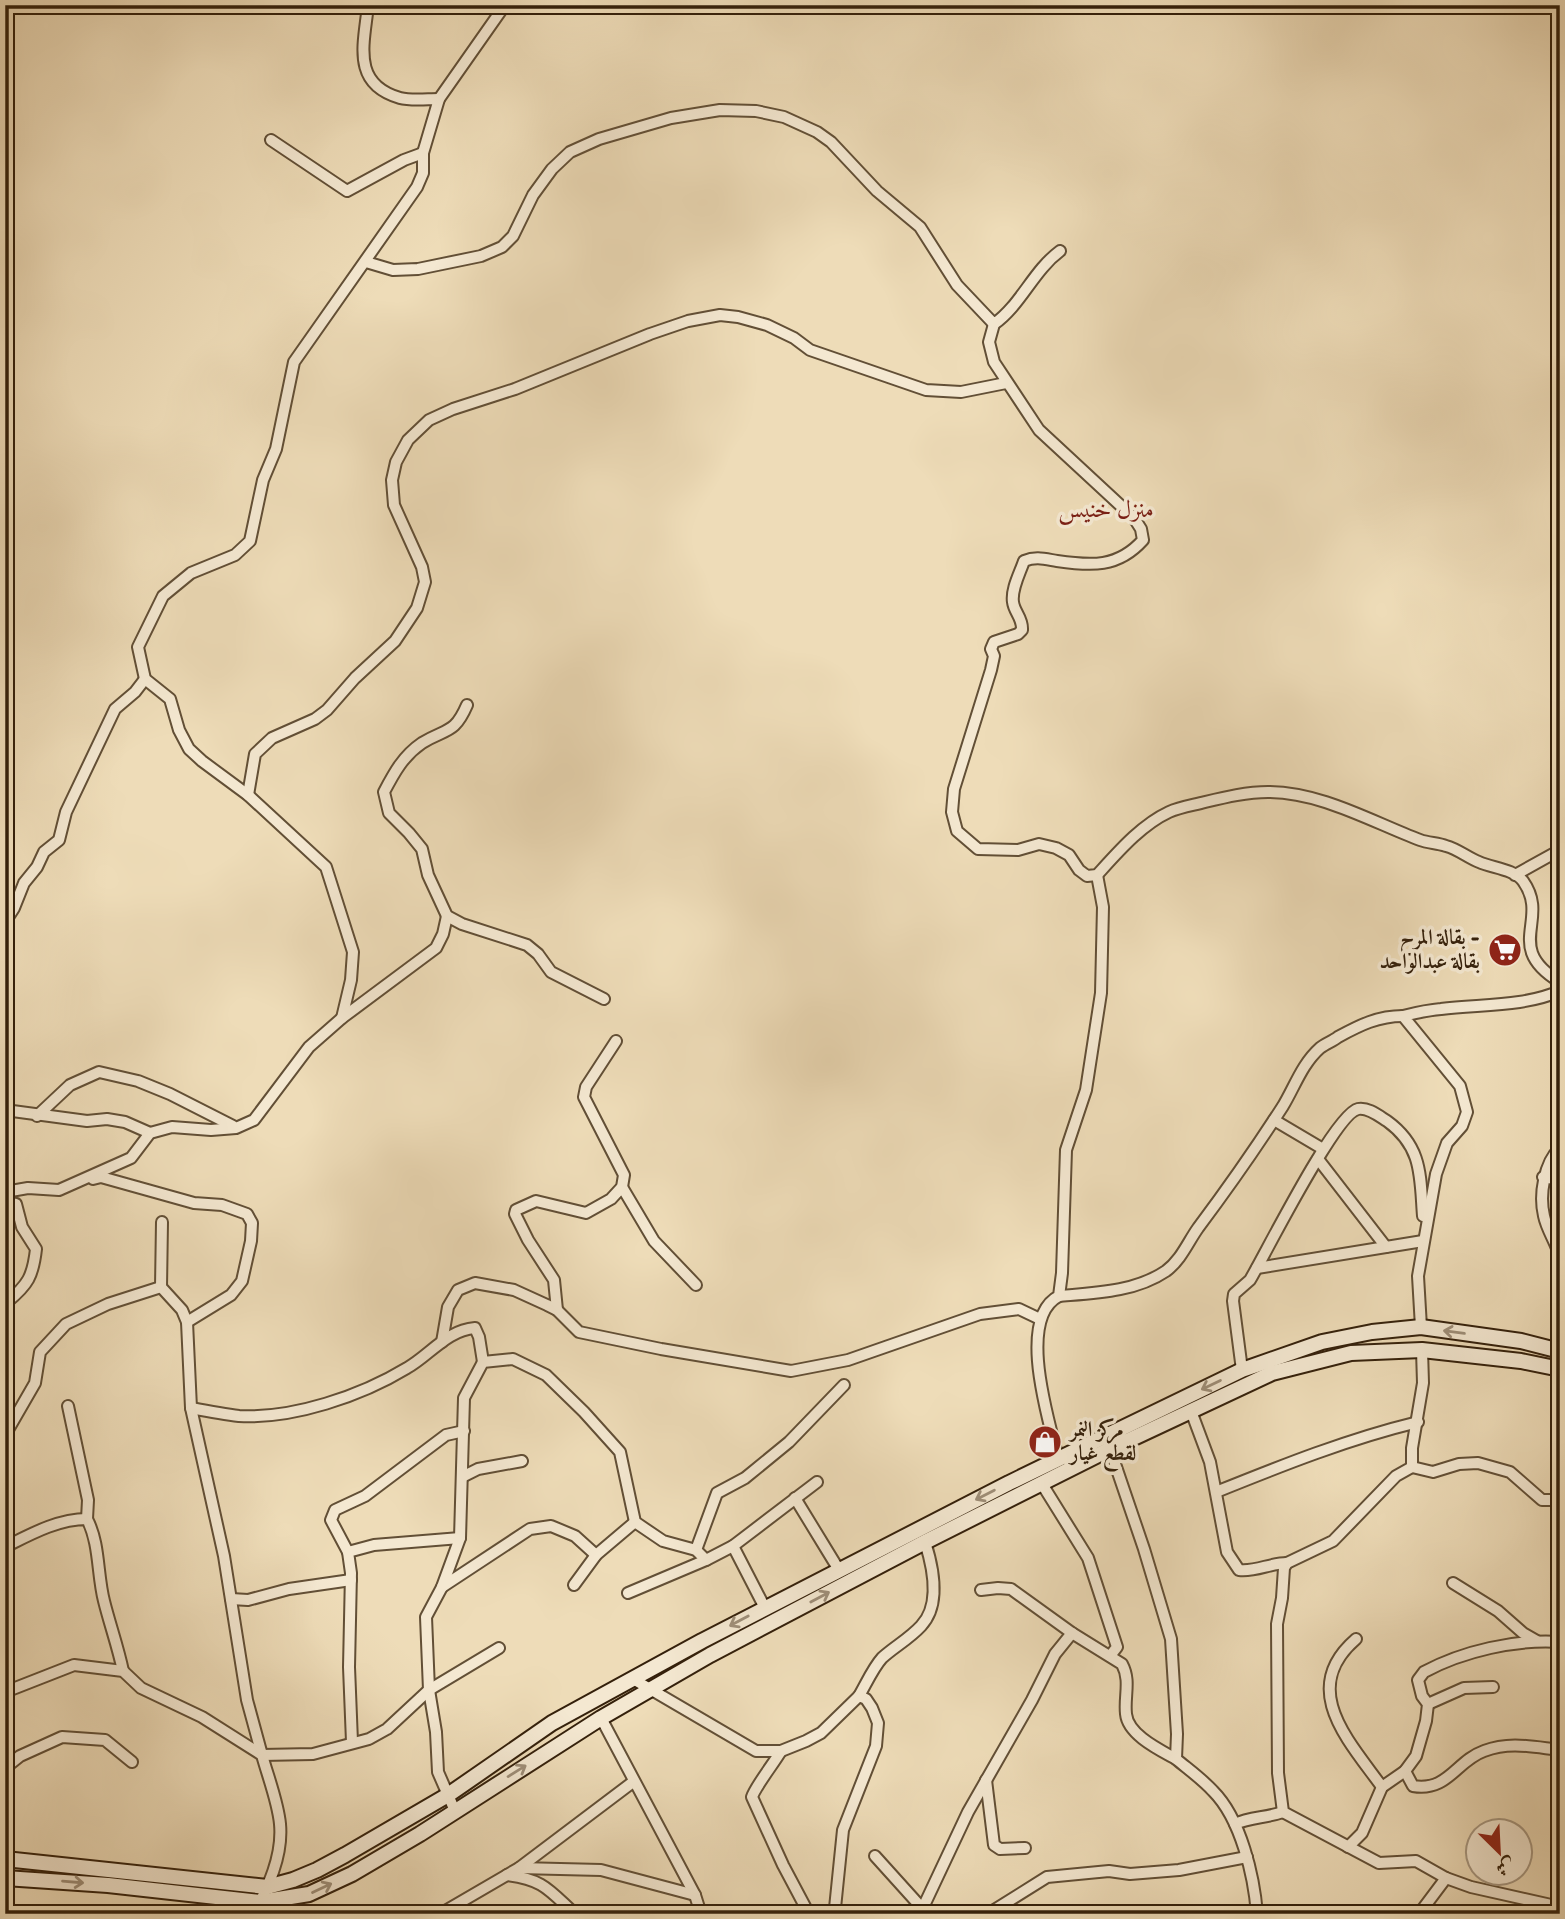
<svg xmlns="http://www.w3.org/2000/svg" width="1565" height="1919" font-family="'IM FELL English',Amiri,serif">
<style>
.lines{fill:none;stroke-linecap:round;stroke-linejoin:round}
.street-casing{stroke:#624f36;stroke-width:14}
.secondary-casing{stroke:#34200b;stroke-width:18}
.street{stroke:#f4e8d1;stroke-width:10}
.secondary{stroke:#f4e8d1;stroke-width:14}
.oneway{stroke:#9e8e78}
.labels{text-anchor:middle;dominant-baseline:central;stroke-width:7;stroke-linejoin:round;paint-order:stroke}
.poi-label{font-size:21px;font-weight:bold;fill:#34200b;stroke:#f4e8d1;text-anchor:end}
.quarter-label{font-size:24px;fill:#7a1f14;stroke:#f4e8d1}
</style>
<rect width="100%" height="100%" fill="#eedcb8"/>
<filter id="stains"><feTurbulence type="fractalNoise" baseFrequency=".00286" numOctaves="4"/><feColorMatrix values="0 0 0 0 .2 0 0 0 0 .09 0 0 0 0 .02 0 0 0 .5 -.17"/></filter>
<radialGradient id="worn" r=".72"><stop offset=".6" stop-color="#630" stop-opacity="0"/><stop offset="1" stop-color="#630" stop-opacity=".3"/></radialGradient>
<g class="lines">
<defs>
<g id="street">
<path d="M 368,5 C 364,44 351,84 400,98 C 411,101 427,99 439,99"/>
<polyline points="271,140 347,191 404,160 423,153"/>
<path d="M 366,262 L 393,270 L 418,269 L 481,256 L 502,247 L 513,236 L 533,195 L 552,169 L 570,152 L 599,139 L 671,118 L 720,110 L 756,111 L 784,117 L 817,132 L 831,142 L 877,191 L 920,227 L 957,285 L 994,324 C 1021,305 1033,271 1060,251"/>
<path d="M 994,324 L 989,342 L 994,362 L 1039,430 L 1134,518 L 1141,529 L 1143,540 C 1118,568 1091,566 1057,561 C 1045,559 1036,556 1024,561 C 1020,573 1011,589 1013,602 C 1014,612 1023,618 1022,630 L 1018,634 L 994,642 L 991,649 L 994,656 L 991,670 L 954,789 L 952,812 L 957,831 L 978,849 L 1018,850 L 1039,844 L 1056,848 L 1069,855 L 1079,870 L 1087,876 L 1097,875 C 1118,852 1141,825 1169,812 C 1180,807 1194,805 1205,802 C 1226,797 1247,792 1268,792 C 1321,792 1372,822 1420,840 C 1428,843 1438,843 1446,846 C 1458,849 1468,858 1479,862 C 1492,868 1514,869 1523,881 C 1551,920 1502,947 1560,982"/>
<path d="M 467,705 C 454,735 446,728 422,743 C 403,756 394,773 384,792 L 389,813 L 409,833 L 422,849 L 428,875 L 447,916 L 462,924 L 527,945 L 538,954 L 551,972 L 604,999"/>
<polyline points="248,795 255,754 272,738 315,719 327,710 355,678 395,641 417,608 425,582 422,567 394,505 392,480 396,462 408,440 429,420 453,409 515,389 650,334 688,321 720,315 738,317 767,325 794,338 810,350 926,390 961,392 1006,383"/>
<polyline points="1515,875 1560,850"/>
<polyline points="5,922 14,908 24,883 37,867 44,852 59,840 66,812 115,709 135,692 145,679"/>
<polyline points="342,1018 351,980 353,952 326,867 248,795 202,761 189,749 179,730 170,699 145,679 138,647 163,596 191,573 235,555 250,541 263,480 276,449 294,362 417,187 423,173 423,153 439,99 505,5"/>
<polyline points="5,1110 87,1121 107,1119 125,1122 150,1133"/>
<polyline points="37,1116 70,1085 99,1072 138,1081 170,1094 233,1126"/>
<polyline points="1274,1120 1323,1149"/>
<path d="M 1560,1148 C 1544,1163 1539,1195 1544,1216 C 1547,1231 1557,1243 1560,1258"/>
<polyline points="1318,1159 1386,1247"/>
<polyline points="1543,1177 1560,1180"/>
<polyline points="93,1179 101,1177 194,1203 222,1205 247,1214 252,1223 251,1241 242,1281 231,1295 187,1322"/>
<polyline points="622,1187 654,1241 696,1285"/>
<polyline points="5,1192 28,1188 59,1190 131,1158 150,1133 172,1127 211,1130 236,1128 254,1120 309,1047 342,1018 436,948 443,934 447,916"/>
<path d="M 5,1202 L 16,1204 L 22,1227 L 36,1249 C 33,1276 28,1285 7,1302"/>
<polyline points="1257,1268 1423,1241"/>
<polyline points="161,1287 182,1310 187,1322 191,1408 224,1556 247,1700 262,1755 313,1754 369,1739 387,1729 429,1690 499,1648"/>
<path d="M 1059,1296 C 1095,1293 1135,1292 1166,1271 C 1181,1260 1188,1242 1198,1228 C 1228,1188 1256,1148 1283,1106 C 1295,1086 1302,1064 1320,1048 C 1325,1044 1333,1041 1338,1037 C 1360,1025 1378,1016 1403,1016"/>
<polyline points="557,1310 554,1280 528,1240 515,1214 516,1210 536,1201 586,1213 611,1199 622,1187 624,1175 584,1097 586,1087 616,1041"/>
<path d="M 1421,1327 L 1418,1276 L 1436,1174 L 1447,1143 L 1462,1126 L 1467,1112 L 1460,1086 L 1403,1016 C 1415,1013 1428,1010 1441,1009 C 1480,1004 1523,1007 1560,991"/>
<polyline points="442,1342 448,1307 458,1290 475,1283 514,1290 547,1305 557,1310 579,1332 661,1349 791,1371 848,1360 980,1314 1019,1309 1040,1319"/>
<polyline points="1422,1350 1423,1383 1412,1448 1412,1467 1396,1476 1333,1541 1287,1563 1284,1568 1282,1598 1277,1624 1278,1773 1283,1812 1379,1863 1416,1861 1446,1878 1471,1887 1560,1907"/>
<path d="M 1242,1370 L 1233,1301 L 1234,1294 L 1250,1280 C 1266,1253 1335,1114 1358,1109 C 1368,1107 1379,1116 1387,1121 C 1423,1147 1420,1177 1423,1216"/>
<polyline points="68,1406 88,1500 87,1519"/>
<path d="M 191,1408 C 207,1411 223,1414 239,1416 C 293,1419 361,1396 407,1368 C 430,1355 447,1330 475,1328 L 479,1337 L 483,1362"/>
<path d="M 1191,1411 L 1210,1462 L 1227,1552 L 1239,1570 C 1256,1572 1270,1563 1287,1563"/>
<polyline points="5,1435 35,1383 40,1352 66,1324 108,1304 161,1287 162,1222"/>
<path d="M 1110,1449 L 1144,1549 L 1171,1639 L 1177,1734 L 1176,1759 C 1188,1769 1202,1779 1213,1791 C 1241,1819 1254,1876 1257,1914"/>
<path d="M 1058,1458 C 1049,1421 1016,1318 1059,1296 L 1062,1273 L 1066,1150 L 1086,1090 L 1101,993 L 1103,907 L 1097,875"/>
<polyline points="1412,1467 1433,1472 1459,1464 1478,1463 1510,1472 1542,1500 1556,1500 1560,1497"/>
<polyline points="462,1477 478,1469 522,1461"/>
<polyline points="1042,1484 1088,1558 1117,1647 1110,1656"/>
<path d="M 1216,1492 C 1283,1465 1348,1439 1418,1422"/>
<polyline points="795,1498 839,1570"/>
<polyline points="733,1546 765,1608"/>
<path d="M 5,1547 C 31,1534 58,1519 87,1519 C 100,1544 97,1574 104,1601 C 110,1625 118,1647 123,1671"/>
<polyline points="696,1550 717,1493 745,1478 789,1442 844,1385"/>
<polyline points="348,1552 331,1520 335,1510 365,1496 446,1435 464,1431"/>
<polyline points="1453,1583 1498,1611 1523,1633 1537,1641"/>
<polyline points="574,1585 596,1555 635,1522"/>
<polyline points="442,1587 530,1529 551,1526 575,1536 596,1555"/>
<path d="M 981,1590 L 998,1588 L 1011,1589 L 1072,1633 L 1122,1664 C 1131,1681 1124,1696 1126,1714 C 1128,1735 1160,1750 1176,1759"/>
<polyline points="628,1593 706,1560 733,1546 817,1482"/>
<polyline points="231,1599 248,1600 289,1589 351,1580"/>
<path d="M 1356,1639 C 1298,1689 1349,1741 1382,1787"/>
<polyline points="633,1679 756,1751 781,1751 806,1741 821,1733 859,1696 866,1699 872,1708 878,1723 876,1746 843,1830 835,1908 831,1914"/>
<path d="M 5,1692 L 74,1665 L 123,1671 L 141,1688 L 202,1717 L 262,1755 C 268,1777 278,1802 280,1824 C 283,1856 268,1887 254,1914"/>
<path d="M 859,1696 C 866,1684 873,1668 882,1658 C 894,1647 909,1639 921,1626 C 941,1605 933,1567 925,1542"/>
<polyline points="1428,1704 1464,1688 1493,1687"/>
<polyline points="601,1718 695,1895 701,1914"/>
<polyline points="352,1742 349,1667 351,1573 348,1552 374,1545 460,1538"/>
<path d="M 781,1751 C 774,1763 755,1787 752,1797 L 783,1865 L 809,1914"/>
<polyline points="5,1768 20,1756 62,1737 105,1740 132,1762"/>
<path d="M 1405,1771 L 1413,1786 C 1448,1792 1456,1761 1484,1751 C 1510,1741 1533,1747 1560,1750"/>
<polyline points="986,1780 994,1845 1000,1849 1025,1848"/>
<polyline points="455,1811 438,1772 436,1732 429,1690 426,1617 442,1587 460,1538 464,1398 483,1362 513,1359 546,1375 584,1412 620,1452 635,1522 663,1541 696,1550 706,1560"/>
<path d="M 1235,1824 C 1250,1817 1266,1818 1283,1812"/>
<path d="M 1348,1847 L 1362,1833 L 1382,1787 L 1405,1771 L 1416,1756 L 1426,1721 L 1428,1704 L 1422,1696 L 1418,1680 L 1424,1672 C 1463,1651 1516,1639 1560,1642"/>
<polyline points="875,1856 921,1907"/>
<polyline points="519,1868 601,1870 695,1895"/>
<path d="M 507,1875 C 544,1880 548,1889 575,1914"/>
<polyline points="242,1914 248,1902"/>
<polyline points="440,1914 519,1868 633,1782"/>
<polyline points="920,1914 968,1812 1032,1700 1055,1654 1072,1633"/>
<polyline points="988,1914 1047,1877 1109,1871 1130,1874 1179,1870 1247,1857"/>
<polyline points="1419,1914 1446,1878"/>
</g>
<g id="secondary">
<polyline points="5,1859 267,1887 293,1880 317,1870 345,1855 448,1795 552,1723 702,1641 1009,1483 1242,1370 1322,1342 1372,1332 1421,1327 1521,1341 1560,1351"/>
<polyline points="5,1878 108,1885 260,1902 309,1894 352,1874 420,1834 601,1718 710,1655 925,1542 1110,1449 1272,1373 1351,1353 1422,1350 1521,1361 1560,1369"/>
</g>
</defs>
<!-- street casing -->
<use href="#street" class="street-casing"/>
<!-- secondary casing -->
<use href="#secondary" class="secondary-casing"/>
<!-- street -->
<use href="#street" class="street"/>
<!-- secondary -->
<use href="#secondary" class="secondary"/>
</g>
<!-- one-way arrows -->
<defs><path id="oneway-shaft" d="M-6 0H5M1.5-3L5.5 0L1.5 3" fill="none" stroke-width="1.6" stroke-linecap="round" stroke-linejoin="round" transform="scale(1.75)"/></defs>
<g class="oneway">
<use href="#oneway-shaft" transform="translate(1454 1332) rotate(-172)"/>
<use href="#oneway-shaft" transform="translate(1211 1385) rotate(154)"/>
<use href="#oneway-shaft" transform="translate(985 1495) rotate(153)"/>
<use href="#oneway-shaft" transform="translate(820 1597) rotate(-28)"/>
<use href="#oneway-shaft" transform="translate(739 1621) rotate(152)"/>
<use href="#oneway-shaft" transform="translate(517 1771) rotate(-32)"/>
<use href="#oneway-shaft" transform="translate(73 1882) rotate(5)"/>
<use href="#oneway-shaft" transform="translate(322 1888) rotate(-25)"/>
</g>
<!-- icons -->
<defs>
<symbol id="supermarket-disc" viewBox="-11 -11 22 22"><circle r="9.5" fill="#8f2418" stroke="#f4e8d1"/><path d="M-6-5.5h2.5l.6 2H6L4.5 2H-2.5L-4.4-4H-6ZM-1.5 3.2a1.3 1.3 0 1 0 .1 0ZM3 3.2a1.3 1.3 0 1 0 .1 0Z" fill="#fff"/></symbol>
<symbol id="shop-disc" viewBox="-11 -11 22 22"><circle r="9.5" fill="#8f2418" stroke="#f4e8d1"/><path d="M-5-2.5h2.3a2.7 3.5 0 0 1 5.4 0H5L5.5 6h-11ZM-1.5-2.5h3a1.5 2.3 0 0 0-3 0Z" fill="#fff"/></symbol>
</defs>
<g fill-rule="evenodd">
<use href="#supermarket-disc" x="1486" y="931" width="38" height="38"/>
<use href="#shop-disc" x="1026" y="1423" width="38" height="38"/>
</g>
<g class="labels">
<!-- poi labels -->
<g class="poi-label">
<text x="1480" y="938">بقالة المرح -<tspan x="1480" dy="24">بقالة عبدالواحد</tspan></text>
<text x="1070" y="1430" text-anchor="start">مركز النمر<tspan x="1070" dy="24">لقطع غيار</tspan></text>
</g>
<!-- quarter labels -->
<g class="quarter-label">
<text x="1106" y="510">منزل خنيس</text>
</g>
</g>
<!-- margin -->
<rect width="1565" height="1919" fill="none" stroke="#eedcb8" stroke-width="28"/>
<rect x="7" y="7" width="1551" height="1905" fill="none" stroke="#34200b" stroke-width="3.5"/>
<rect x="14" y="14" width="1537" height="1891" fill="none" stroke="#34200b" stroke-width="2"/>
<!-- north arrow -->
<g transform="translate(1499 1852) rotate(156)"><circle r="33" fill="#f4e8d1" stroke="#a79882" stroke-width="2"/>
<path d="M0-5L12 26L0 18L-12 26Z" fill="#8f2418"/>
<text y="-10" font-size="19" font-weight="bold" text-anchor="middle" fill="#34200b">ش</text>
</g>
<rect width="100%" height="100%" filter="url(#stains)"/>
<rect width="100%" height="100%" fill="url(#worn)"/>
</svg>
